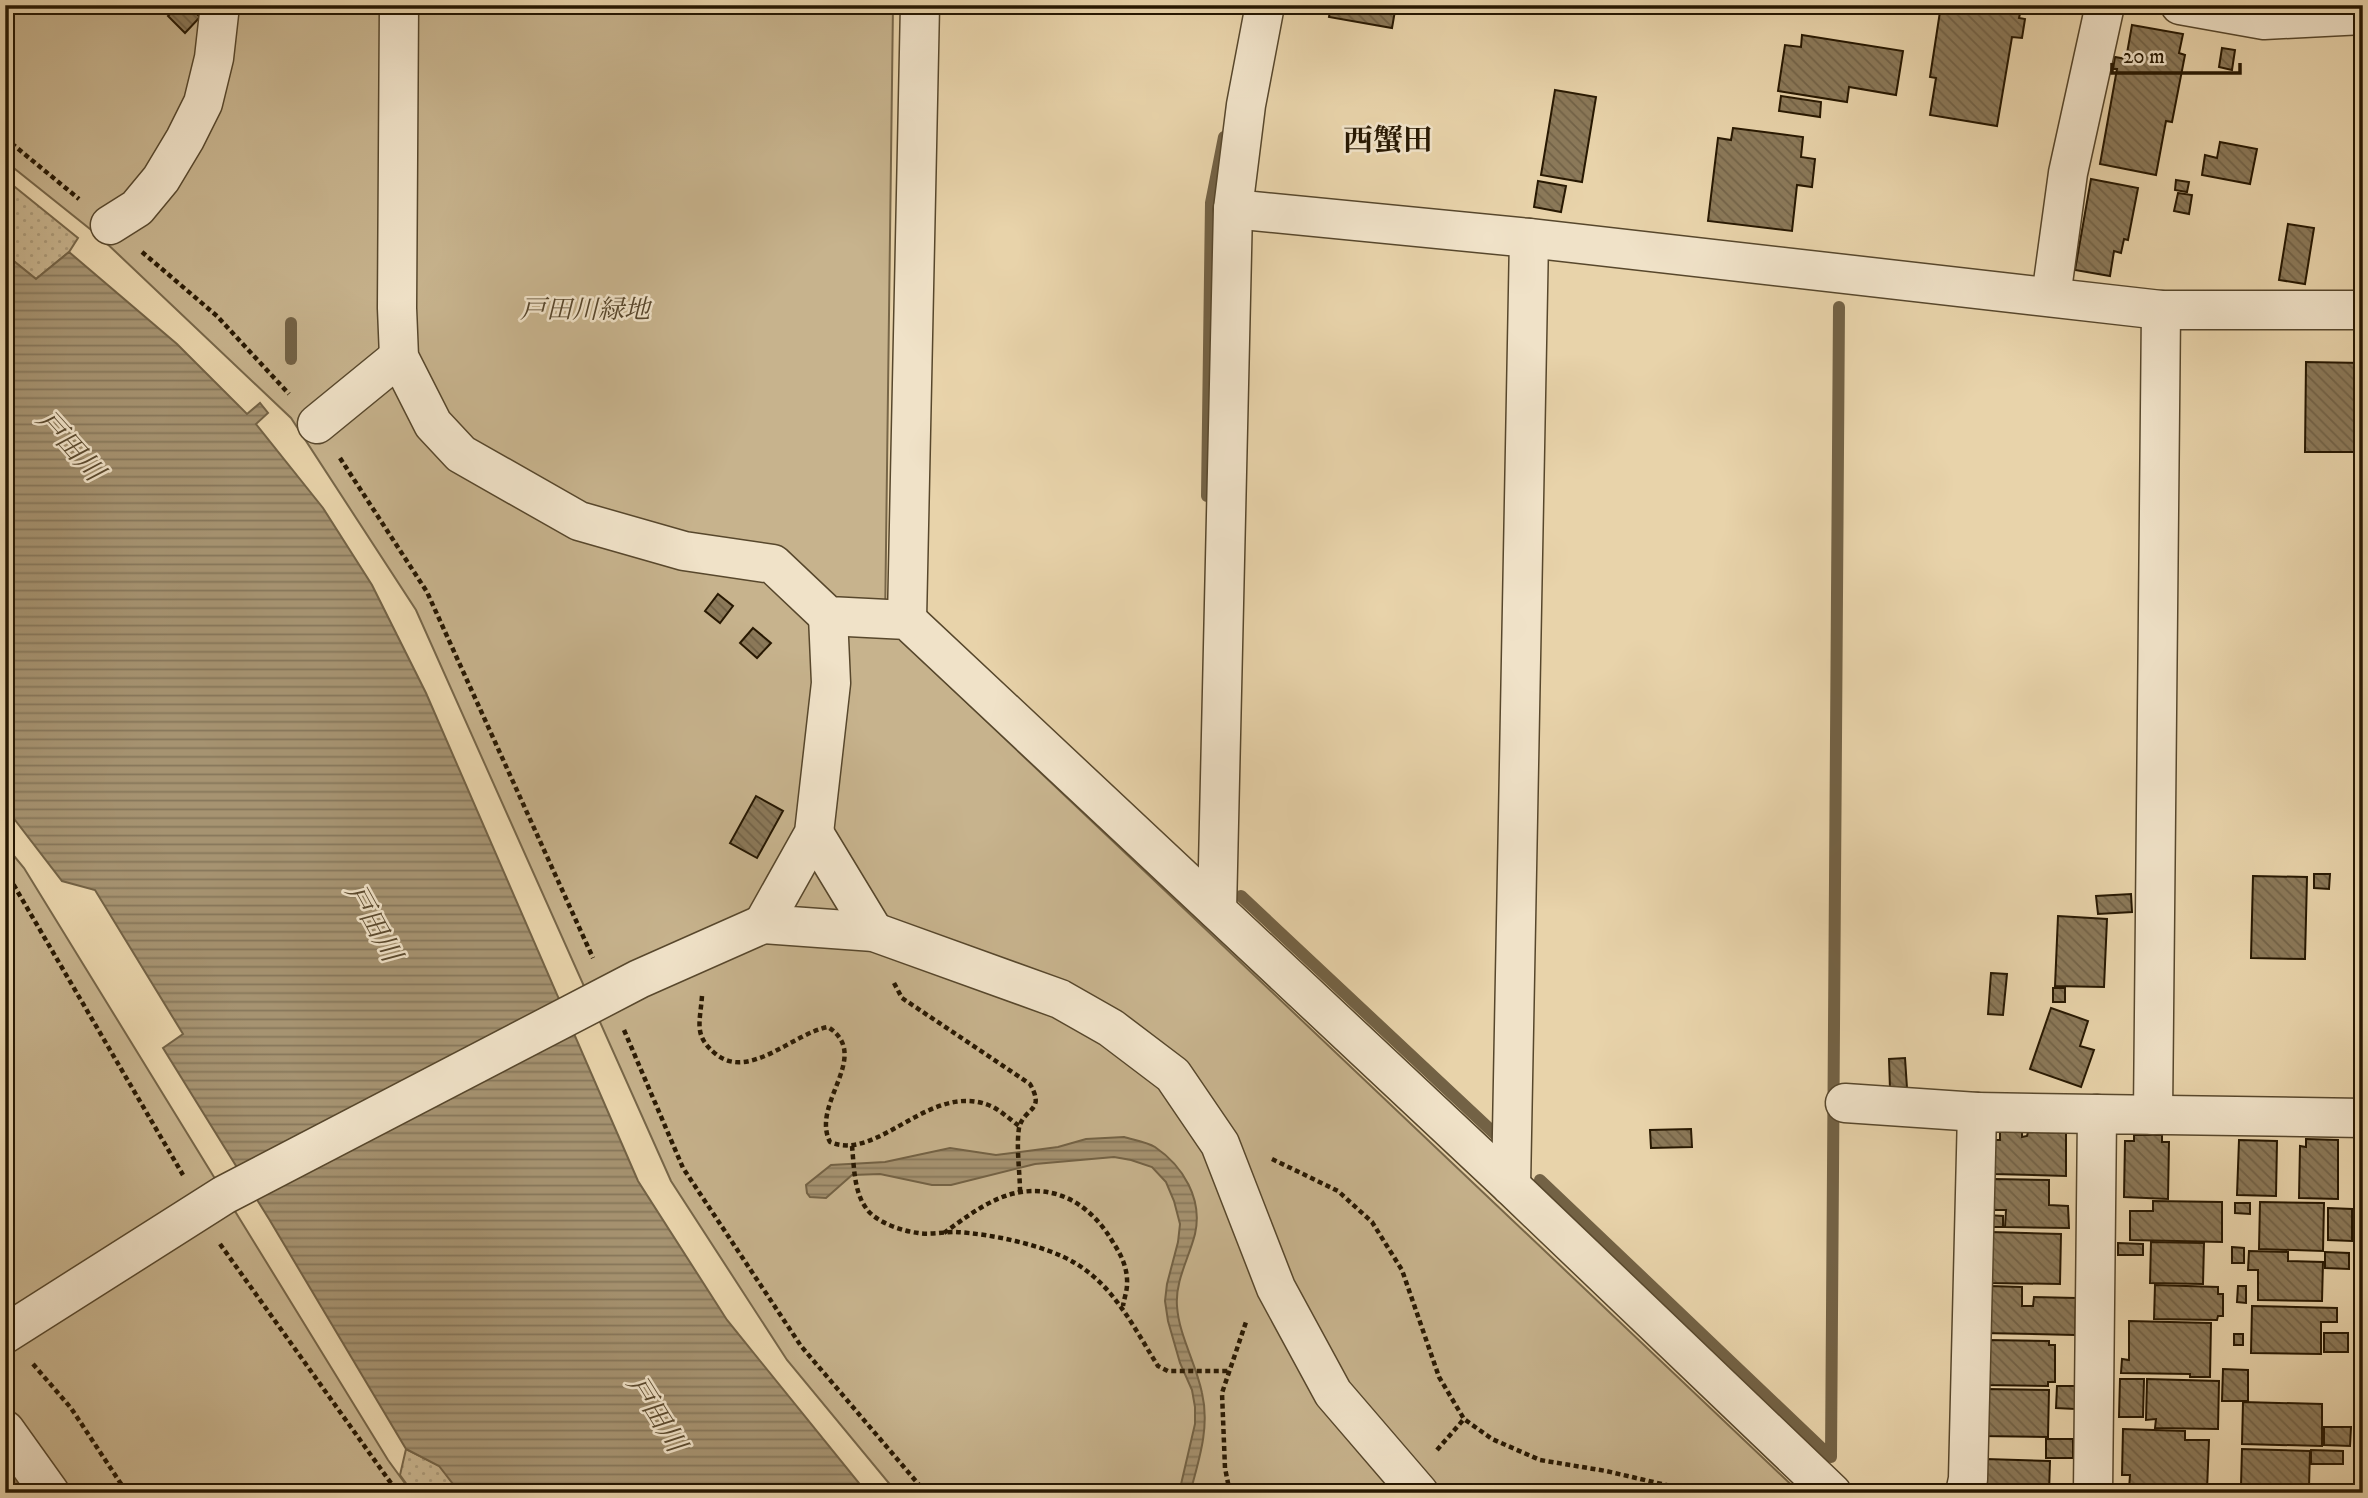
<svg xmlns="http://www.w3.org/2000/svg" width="2368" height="1498" font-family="'IM FELL DW Pica','Noto Serif JP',serif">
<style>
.grass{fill:url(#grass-dots);stroke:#776648;stroke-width:2}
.green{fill:#c7b38d;stroke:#776648;stroke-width:2}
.water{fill:url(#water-rules);stroke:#736245;stroke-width:2}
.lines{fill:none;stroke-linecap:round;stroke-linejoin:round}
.stream{stroke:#736245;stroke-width:12}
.building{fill:url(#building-back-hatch);stroke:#271802;stroke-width:2}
.minor-casing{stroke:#57472c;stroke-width:41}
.path{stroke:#271802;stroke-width:4.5;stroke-dasharray:5 3.5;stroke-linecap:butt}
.minor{stroke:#f0e2c8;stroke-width:38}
.labels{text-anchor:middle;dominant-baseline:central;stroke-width:5;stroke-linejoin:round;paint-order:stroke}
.park-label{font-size:26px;font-style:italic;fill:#57462c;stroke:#f0e2c8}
.water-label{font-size:28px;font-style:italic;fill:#5a492e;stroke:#f0e2c8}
.quarter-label{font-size:30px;font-weight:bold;fill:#271802;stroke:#f0e2c8}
</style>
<defs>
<pattern id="grass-dots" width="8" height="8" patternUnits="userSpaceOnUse" patternTransform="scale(1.75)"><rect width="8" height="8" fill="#c7b38d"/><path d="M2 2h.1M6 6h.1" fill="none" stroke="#ab9978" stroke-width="1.8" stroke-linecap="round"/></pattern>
<pattern id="water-rules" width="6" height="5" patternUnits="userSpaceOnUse" patternTransform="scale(1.75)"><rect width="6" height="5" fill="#a69371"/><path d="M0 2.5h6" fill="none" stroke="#87775b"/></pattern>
<pattern id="building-back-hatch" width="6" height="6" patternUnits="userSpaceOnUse" patternTransform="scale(1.75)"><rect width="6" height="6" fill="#8b7959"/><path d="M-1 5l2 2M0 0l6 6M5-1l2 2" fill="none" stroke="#726247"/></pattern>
</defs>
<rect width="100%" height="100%" fill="#e8d3aa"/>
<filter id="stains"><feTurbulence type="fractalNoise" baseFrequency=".00286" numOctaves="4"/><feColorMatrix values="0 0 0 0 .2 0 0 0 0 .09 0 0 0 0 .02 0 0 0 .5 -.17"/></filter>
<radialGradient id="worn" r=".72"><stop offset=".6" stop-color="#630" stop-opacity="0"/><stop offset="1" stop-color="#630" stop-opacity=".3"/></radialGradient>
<!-- grass -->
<g class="grass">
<polygon points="5,179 78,238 69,252 36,279 5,254"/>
<polygon points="406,1449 440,1466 460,1493 413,1493 400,1475"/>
</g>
<!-- green -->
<g class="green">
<polygon points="5,5 893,5 885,625 1800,1493 897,1493 787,1360 671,1181 416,610 291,418 100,237 5,161"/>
<polygon points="5,845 24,868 388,1460 412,1493 5,1493"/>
</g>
<!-- water -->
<g class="water">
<polygon points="69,252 177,344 247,414 260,403 268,413 256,424 323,508 372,585 426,693 638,1181 727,1320 867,1493 460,1493 439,1466 406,1449 269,1219 163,1048 183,1034 95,890 62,881 5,807 5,254 36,279"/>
<path d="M 1124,1137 C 1134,1140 1147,1142 1155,1147 C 1183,1166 1203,1199 1195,1234 C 1189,1258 1175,1281 1177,1306 C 1179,1336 1196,1363 1202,1393 C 1210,1427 1199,1460 1190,1493 L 1179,1493 L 1195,1424 L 1195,1407 L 1192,1390 L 1180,1363 L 1168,1321 L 1165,1301 L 1167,1284 L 1178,1242 L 1180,1224 L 1174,1201 L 1166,1182 L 1152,1167 L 1131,1160 L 1114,1157 L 1035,1164 L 951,1185 L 932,1185 L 880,1174 L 852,1175 L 826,1198 L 810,1197 L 807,1193 L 806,1185 L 831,1165 L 885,1162 L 950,1148 L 996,1155 L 1058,1147 L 1086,1139 Z"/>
</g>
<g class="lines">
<!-- stream -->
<g class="stream">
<polyline points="291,359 291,323"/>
<polyline points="1207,496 1211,203 1224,137"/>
<polyline points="1241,896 1496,1135"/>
<polyline points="1540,1180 1831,1457 1839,307"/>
</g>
</g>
<!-- building -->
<g class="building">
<polygon points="179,5 188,5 200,17 185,33 168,16"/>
<polygon points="1331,5 1396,5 1392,28 1329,17"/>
<polygon points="1941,5 2022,5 2019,18 2025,19 2022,38 2012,37 1997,126 1930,115 1936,78 1930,77"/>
<polygon points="2132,25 2183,34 2179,53 2185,55 2172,122 2166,121 2156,175 2100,164 2117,69 2113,69 2115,57 2126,59"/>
<polygon points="1802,35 1903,51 1896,95 1849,87 1847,102 1778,91 1785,45 1801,47"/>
<polygon points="2222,48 2235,50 2232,70 2219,67"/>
<polygon points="1555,90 1596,97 1582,182 1541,175"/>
<polygon points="1781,96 1821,102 1820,117 1779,111"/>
<polygon points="1733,128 1803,137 1801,157 1815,159 1812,187 1797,185 1792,231 1708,221 1718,138 1731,140"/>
<polygon points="2220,142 2257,149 2250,184 2202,175 2205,155 2217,158"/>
<polygon points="2091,179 2138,188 2128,240 2124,239 2121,253 2114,251 2110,276 2075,270"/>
<polygon points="2176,180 2189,182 2187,192 2175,190"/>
<polygon points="1538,181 1566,186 1561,212 1534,207"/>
<polygon points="2178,193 2192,195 2189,214 2174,211"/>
<polygon points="2288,224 2314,228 2305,284 2279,280"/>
<polygon points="2306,362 2363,363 2363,452 2305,452"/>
<polygon points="718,594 733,606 720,623 705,611"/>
<polygon points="753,628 771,643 757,658 740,643"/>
<polygon points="756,796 783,811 757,858 730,843"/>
<polygon points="2314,874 2330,874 2329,889 2314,888"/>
<polygon points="2253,876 2307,877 2305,959 2251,958"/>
<polygon points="2131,894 2132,912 2098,914 2096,896"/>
<polygon points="2058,916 2107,919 2104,987 2055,986"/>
<polygon points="1991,973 2007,974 2003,1015 1988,1014"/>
<rect x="2053" y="988" width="12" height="14"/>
<polygon points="2051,1008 2088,1021 2080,1046 2094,1050 2081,1087 2030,1069"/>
<polygon points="1905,1058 1907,1088 1890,1089 1889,1059"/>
<polygon points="1691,1129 1692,1147 1651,1148 1650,1130"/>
<polygon points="2000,1131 2022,1132 2022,1137 2027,1136 2028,1132 2066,1133 2066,1176 1993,1174 1993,1140 2000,1140"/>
<polygon points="2134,1135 2162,1135 2162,1142 2169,1142 2168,1199 2124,1197 2125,1141 2134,1141"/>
<polygon points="2306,1139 2338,1140 2338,1199 2299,1198 2300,1146 2306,1147"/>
<polygon points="2239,1140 2277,1141 2276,1196 2237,1195"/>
<polygon points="1993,1179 2049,1180 2049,1205 2068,1206 2069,1228 2005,1227 2006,1210 1993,1210"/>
<polygon points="2153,1201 2222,1202 2222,1242 2130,1240 2130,1211 2153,1211"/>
<polygon points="2260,1202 2324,1203 2323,1251 2259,1249"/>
<polygon points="2235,1203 2250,1203 2250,1214 2235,1213"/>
<polygon points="2328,1208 2352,1209 2352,1241 2328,1240"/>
<polygon points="1987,1215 2003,1216 2003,1227 1986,1227"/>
<polygon points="1991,1232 2061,1234 2060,1284 1990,1283"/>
<polygon points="2151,1242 2204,1243 2203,1284 2150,1283"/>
<polygon points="2118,1243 2143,1244 2143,1255 2118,1255"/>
<polygon points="2232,1247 2244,1248 2244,1263 2232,1263"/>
<polygon points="2249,1251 2288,1252 2288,1261 2323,1262 2322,1301 2258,1300 2258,1270 2248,1270"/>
<polygon points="2325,1252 2349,1253 2349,1269 2325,1268"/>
<polygon points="2155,1285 2218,1287 2218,1294 2223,1294 2223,1316 2218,1316 2217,1320 2154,1319"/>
<polygon points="1990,1286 2022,1287 2022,1306 2033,1306 2034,1297 2076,1298 2075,1335 1982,1333"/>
<polygon points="2238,1286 2246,1286 2246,1303 2237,1302"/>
<polygon points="2252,1306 2337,1308 2337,1322 2321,1322 2321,1354 2251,1353"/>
<polygon points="2129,1321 2211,1323 2210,1377 2190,1377 2190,1374 2121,1373 2122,1359 2129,1360"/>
<rect x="2324" y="1333" width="24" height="19"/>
<rect x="2234" y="1334" width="9" height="11"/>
<polygon points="1986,1340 2049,1341 2049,1345 2055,1345 2055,1382 2048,1382 2048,1386 1982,1385"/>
<polygon points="2223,1369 2248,1370 2248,1401 2222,1401"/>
<polygon points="2120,1379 2144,1379 2143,1417 2119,1417"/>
<polygon points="2147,1379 2219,1381 2218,1429 2155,1428 2156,1419 2146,1420"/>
<polygon points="2057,1386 2075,1386 2075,1409 2056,1408"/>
<polygon points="1986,1389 2049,1390 2048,1437 1980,1436"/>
<polygon points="2243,1402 2322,1404 2322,1446 2242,1444"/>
<polygon points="2324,1427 2351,1427 2350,1446 2324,1445"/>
<polygon points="2123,1429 2185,1431 2185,1440 2209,1440 2207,1490 2129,1489 2130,1475 2122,1475"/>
<rect x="2046" y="1439" width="27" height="19"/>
<polygon points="5,1448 36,1493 5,1493"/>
<polygon points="2242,1449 2310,1451 2309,1487 2241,1486"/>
<polygon points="2311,1450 2343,1451 2343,1464 2311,1464"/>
<polygon points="1986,1459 2050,1461 2049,1493 1979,1493"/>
</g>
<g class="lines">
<defs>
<g id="minor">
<polyline points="399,5 397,308 399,357 433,424 461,454 579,521 684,551 773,564 828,616 907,620 1511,1186 1832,1493"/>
<polyline points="1265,5 1246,105 1233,209 1529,238 2161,310 2363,310"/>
<polyline points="2180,5 2264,20 2363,15"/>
<polyline points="110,225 137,208 161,179 185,139 203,103 214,58 220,5"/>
<polyline points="2051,297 2068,173 2105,5"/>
<polyline points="317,424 399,357"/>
<polyline points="828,616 831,683 814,833 763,924 874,932 1060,999 1111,1028 1173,1075 1220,1144 1276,1288 1333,1393 1419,1493"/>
<polyline points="907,620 920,5"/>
<polyline points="814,833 874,932"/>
<polyline points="1217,910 1233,209"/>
<polyline points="1845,1103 1977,1112"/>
<polyline points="2153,1115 2161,310"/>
<polyline points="1511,1186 1529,238"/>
<polyline points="5,1334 224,1195 639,979 763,924"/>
<polyline points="5,1430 50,1493"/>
<polyline points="1965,1493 1968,1479 1977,1112 2097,1114"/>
<polyline points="2093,1493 2097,1114 2363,1118"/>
</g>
</defs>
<!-- minor casing -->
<use href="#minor" class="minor-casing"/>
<!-- path -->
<g class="path">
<polyline points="5,138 79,199"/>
<polyline points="142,252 217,316 289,394"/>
<polyline points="340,458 427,592 593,958"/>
<polyline points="5,870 183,1175"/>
<path d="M 894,983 L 902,998 L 1030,1084 C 1046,1112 1024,1107 1019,1128 C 1016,1148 1020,1172 1020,1192"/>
<path d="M 702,996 C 700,1024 693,1036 717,1055 C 750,1080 794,1033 828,1027 C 873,1056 810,1103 830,1142 C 879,1163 932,1078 993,1107 C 1002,1112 1011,1120 1019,1126"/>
<polyline points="624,1030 683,1168 801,1346 926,1493"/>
<path d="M 852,1146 C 854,1166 854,1192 866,1208 C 875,1222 902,1231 918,1233 C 930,1235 943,1232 956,1232 C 991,1234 1045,1245 1075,1263 C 1115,1287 1134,1328 1158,1366 L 1168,1371 L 1229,1371"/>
<polyline points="1272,1159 1338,1191 1372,1222 1402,1270 1439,1377 1464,1419 1492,1439 1540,1460 1606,1471 1679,1488 1688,1493"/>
<path d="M 944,1233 C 966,1217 993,1196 1021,1192 C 1063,1186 1094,1209 1114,1244 C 1122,1256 1128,1270 1127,1285 C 1127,1291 1124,1299 1123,1306"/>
<polyline points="220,1244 398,1493"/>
<polyline points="33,1364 71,1408 127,1493"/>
<polyline points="1437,1450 1464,1419"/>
<polyline points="1230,1493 1225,1468 1222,1393 1246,1322"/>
</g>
<!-- minor -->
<use href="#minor" class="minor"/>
</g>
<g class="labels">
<!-- park labels -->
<g class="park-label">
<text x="585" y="310">戸田川緑地</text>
</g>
<!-- water labels -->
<g class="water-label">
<text transform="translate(70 446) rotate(48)">戸田川</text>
<text transform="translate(373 923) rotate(61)">戸田川</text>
<text transform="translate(656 1414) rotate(58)">戸田川</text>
</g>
<!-- quarter labels -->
<g class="quarter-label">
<text x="1388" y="141">西蟹田</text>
</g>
</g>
<!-- margin -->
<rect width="2368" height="1498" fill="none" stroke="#e8d3aa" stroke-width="28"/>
<rect x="7" y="7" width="2354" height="1484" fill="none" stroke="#271802" stroke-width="3.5"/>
<rect x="14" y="14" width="2340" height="1470" fill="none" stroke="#271802" stroke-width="2"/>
<!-- scale -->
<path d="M2112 63v10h128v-10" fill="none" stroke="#271802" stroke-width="3.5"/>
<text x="2123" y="63" font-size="21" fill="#271802" stroke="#f0e2c8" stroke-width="5" paint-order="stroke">20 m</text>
<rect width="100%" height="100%" filter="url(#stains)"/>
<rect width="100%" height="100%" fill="url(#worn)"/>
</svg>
